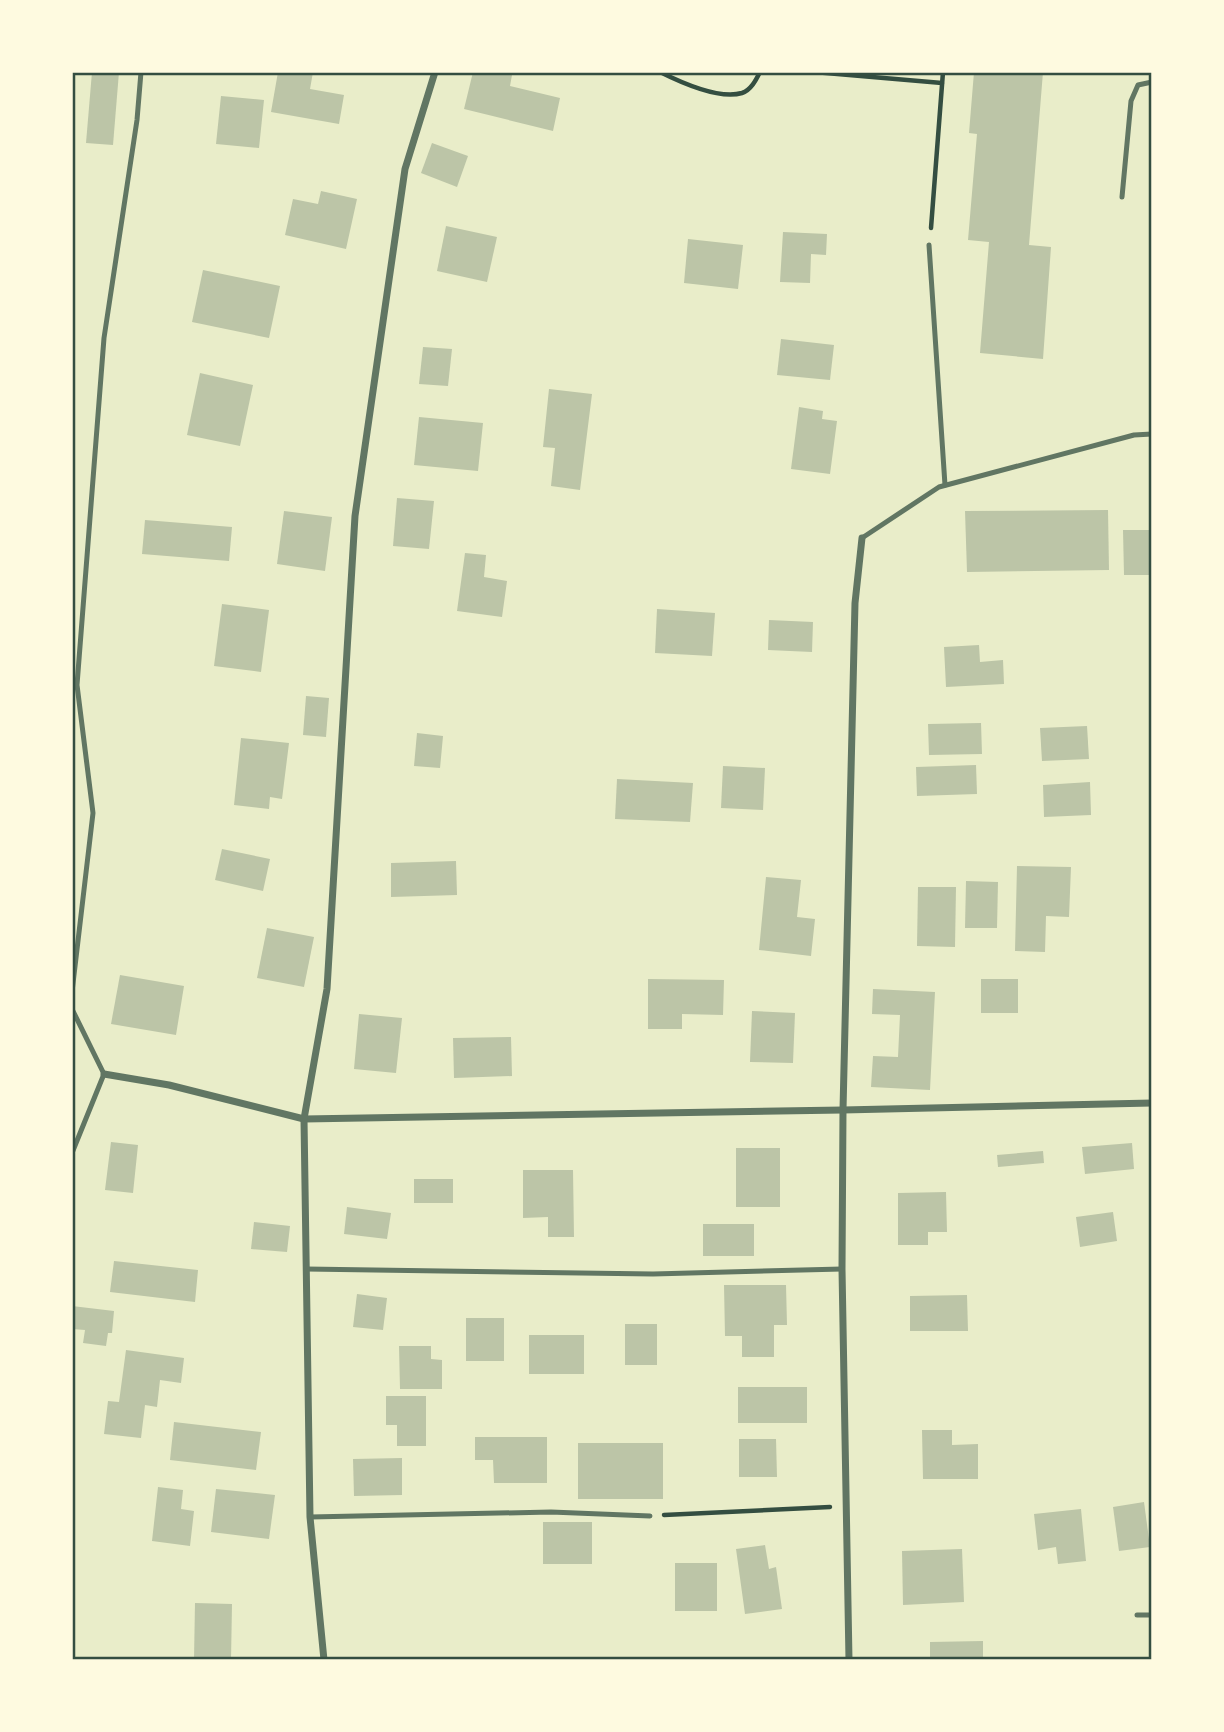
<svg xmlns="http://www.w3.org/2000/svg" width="1224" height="1732" font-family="Spectral,serif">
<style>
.building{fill:#bcc5a7}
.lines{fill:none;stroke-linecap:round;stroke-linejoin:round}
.path{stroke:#344e41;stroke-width:4.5}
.service{stroke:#617663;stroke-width:5}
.minor{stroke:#617663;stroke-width:7}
.rail{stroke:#7c8e77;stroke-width:5}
.neatline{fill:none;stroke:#344e41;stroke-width:2.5}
</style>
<rect width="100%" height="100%" fill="#e9edc9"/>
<!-- building -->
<g class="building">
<polygon points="92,72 119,72 113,145 86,143"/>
<polygon points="278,72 313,72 310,89 344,95 339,124 271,112"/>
<polygon points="473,72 499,72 512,75 510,86 560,98 553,131 464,109"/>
<polygon points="974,72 1043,72 1029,245 1051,247 1043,359 980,353 989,242 968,240 977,134 969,133"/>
<polygon points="221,96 264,100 259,148 216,144"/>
<polygon points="432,143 468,156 457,187 421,173"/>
<polygon points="321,191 357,199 346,249 285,235 293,199 318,204"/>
<polygon points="446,226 497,237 487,282 437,271"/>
<polygon points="783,232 827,234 826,255 811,254 810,283 780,282"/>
<polygon points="688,239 743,245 738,289 684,283"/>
<polygon points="203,270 280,286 269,338 192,322"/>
<polygon points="781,339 834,345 830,380 777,375"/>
<polygon points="423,347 452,349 448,386 419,384"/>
<polygon points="200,373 253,385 240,446 187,435"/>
<polygon points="549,389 592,394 580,490 551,486 555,448 543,447"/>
<polygon points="799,407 823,411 822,419 837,421 830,474 791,469"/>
<polygon points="419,417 483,423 478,471 414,465"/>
<polygon points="397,498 434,501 429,549 393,546"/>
<polygon points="1108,510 1109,570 967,572 965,511"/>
<polygon points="284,511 332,517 325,571 277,564"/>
<polygon points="145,520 232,527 229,561 142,554"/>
<polygon points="1123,530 1152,530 1152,575 1124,575"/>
<polygon points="465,553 486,555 484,577 507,581 502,617 457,611"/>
<polygon points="222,604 269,610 261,672 214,666"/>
<polygon points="657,609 715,613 712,656 655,653"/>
<polygon points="769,620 813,622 812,652 768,650"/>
<polygon points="979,645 980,662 1003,660 1004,684 946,687 944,647"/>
<polygon points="306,696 329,698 326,737 303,735"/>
<polygon points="981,723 982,754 929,755 928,724"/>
<polygon points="1087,726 1089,759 1042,761 1040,728"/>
<polygon points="417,733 443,736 440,768 414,766"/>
<polygon points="241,738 289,743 282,799 270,797 269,809 234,805"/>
<polygon points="976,765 977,794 917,796 916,767"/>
<polygon points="723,766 765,768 763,810 721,808"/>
<polygon points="617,779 693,783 690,822 615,819"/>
<polygon points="1090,782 1091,815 1044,817 1043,785"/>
<polygon points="222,849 270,859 263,891 215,880"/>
<polygon points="456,861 457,895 391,897 391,863"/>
<polygon points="1017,866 1071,867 1069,917 1046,916 1045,952 1015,951"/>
<polygon points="766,877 801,880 797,917 815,919 811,956 759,950"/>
<polygon points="966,881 998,882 997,928 965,928"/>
<polygon points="918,887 956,887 955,947 917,946"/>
<polygon points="267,928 314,937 304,987 257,978"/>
<polygon points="120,975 184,986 176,1035 111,1024"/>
<polygon points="648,979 724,980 723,1015 682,1014 682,1029 648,1029"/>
<rect x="981" y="979" width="37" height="34"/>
<polygon points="873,989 935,992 930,1090 871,1087 873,1056 898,1057 900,1015 872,1014"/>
<polygon points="752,1011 795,1013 793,1063 750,1062"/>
<polygon points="359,1014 402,1018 396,1073 354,1069"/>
<polygon points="511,1037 512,1076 454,1078 453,1038"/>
<polygon points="111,1142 138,1145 133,1193 105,1190"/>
<polygon points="1132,1143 1134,1169 1085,1174 1082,1147"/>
<rect x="736" y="1148" width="44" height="59"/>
<polygon points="1043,1151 1044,1163 998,1167 997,1155"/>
<polygon points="523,1170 573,1170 574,1237 548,1237 548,1217 523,1218"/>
<rect x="414" y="1179" width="39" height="24"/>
<polygon points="946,1192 947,1232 928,1232 928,1245 898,1245 898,1193"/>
<polygon points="347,1207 391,1213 387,1239 344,1234"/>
<polygon points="1113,1212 1117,1241 1080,1247 1076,1217"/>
<polygon points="254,1222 290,1226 287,1252 251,1249"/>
<rect x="703" y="1224" width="51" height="32"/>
<polygon points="114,1261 198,1270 195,1302 110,1292"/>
<polygon points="724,1285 786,1285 787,1325 774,1325 774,1357 742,1357 742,1336 725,1336"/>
<polygon points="357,1294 387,1298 383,1330 353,1327"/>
<polygon points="967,1295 968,1331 910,1331 910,1296"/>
<polygon points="72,1306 114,1311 112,1333 108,1333 106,1346 83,1343 85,1330 72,1329"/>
<rect x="466" y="1318" width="38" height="43"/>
<rect x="625" y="1324" width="32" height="41"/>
<rect x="529" y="1335" width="55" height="39"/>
<polygon points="399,1346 431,1346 431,1359 442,1360 442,1389 400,1389"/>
<polygon points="126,1350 184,1358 181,1383 160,1380 157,1407 145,1405 141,1438 104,1434 108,1401 119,1402"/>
<rect x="738" y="1387" width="69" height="36"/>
<polygon points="386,1396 426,1396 426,1446 397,1446 397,1425 386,1425"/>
<polygon points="174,1422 261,1432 256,1470 170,1460"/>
<polygon points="922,1430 952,1430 952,1445 978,1444 978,1479 923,1479"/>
<polygon points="475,1437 547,1437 547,1483 494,1483 493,1460 475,1460"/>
<polygon points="739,1439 776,1439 777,1477 739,1477"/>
<rect x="578" y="1443" width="85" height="56"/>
<polygon points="402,1458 402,1495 354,1496 353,1459"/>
<polygon points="158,1487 183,1490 181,1509 194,1511 190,1546 152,1541"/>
<polygon points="216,1489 275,1495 269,1539 211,1532"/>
<polygon points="1144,1502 1150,1547 1119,1551 1113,1507"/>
<polygon points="1081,1509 1086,1561 1058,1564 1056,1547 1038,1550 1034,1514"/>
<rect x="543" y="1522" width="49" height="42"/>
<polygon points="765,1545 769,1569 776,1567 782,1609 745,1614 736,1549"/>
<polygon points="962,1549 964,1602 903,1605 902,1551"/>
<rect x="675" y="1563" width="42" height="48"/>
<polygon points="195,1603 232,1604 231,1660 194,1660"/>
<polygon points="983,1641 983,1660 930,1660 930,1642"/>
<rect x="746" y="1657" width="66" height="3"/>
</g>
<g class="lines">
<!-- path -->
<g class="path">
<path d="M 660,72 C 680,82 718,100 742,93 C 751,90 756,80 760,72"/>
<polyline points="814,72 942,83"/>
<polyline points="931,228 943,72"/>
<polyline points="664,1515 830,1507"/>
</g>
<!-- service -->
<g class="service">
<polyline points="1122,197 1131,101 1138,85 1152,82"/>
<polyline points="929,245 945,485"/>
<polyline points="862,538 939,487 1134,435 1152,434"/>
<polyline points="72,992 93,813 77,685 104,338 137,120 141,72"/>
<polyline points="72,1009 104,1074 72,1153"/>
<polyline points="306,1269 653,1274 842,1269"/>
<polyline points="310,1517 551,1512 650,1516"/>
<polyline points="1137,1615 1152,1615"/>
</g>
<!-- minor -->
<g class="minor">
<polyline points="104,1074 169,1085 304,1119 843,1110 1152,1103"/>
<polyline points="324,1660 310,1517 304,1119 327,989 355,516 405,169 435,72"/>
<polyline points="849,1660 842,1269 843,1110 855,603 862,538"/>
</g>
<!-- rail -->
<polyline class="rail" points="72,80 72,72"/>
</g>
<!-- border -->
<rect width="1224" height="1732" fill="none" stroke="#fefae0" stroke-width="147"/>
<rect x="74" y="74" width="1076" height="1584" class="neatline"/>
</svg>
